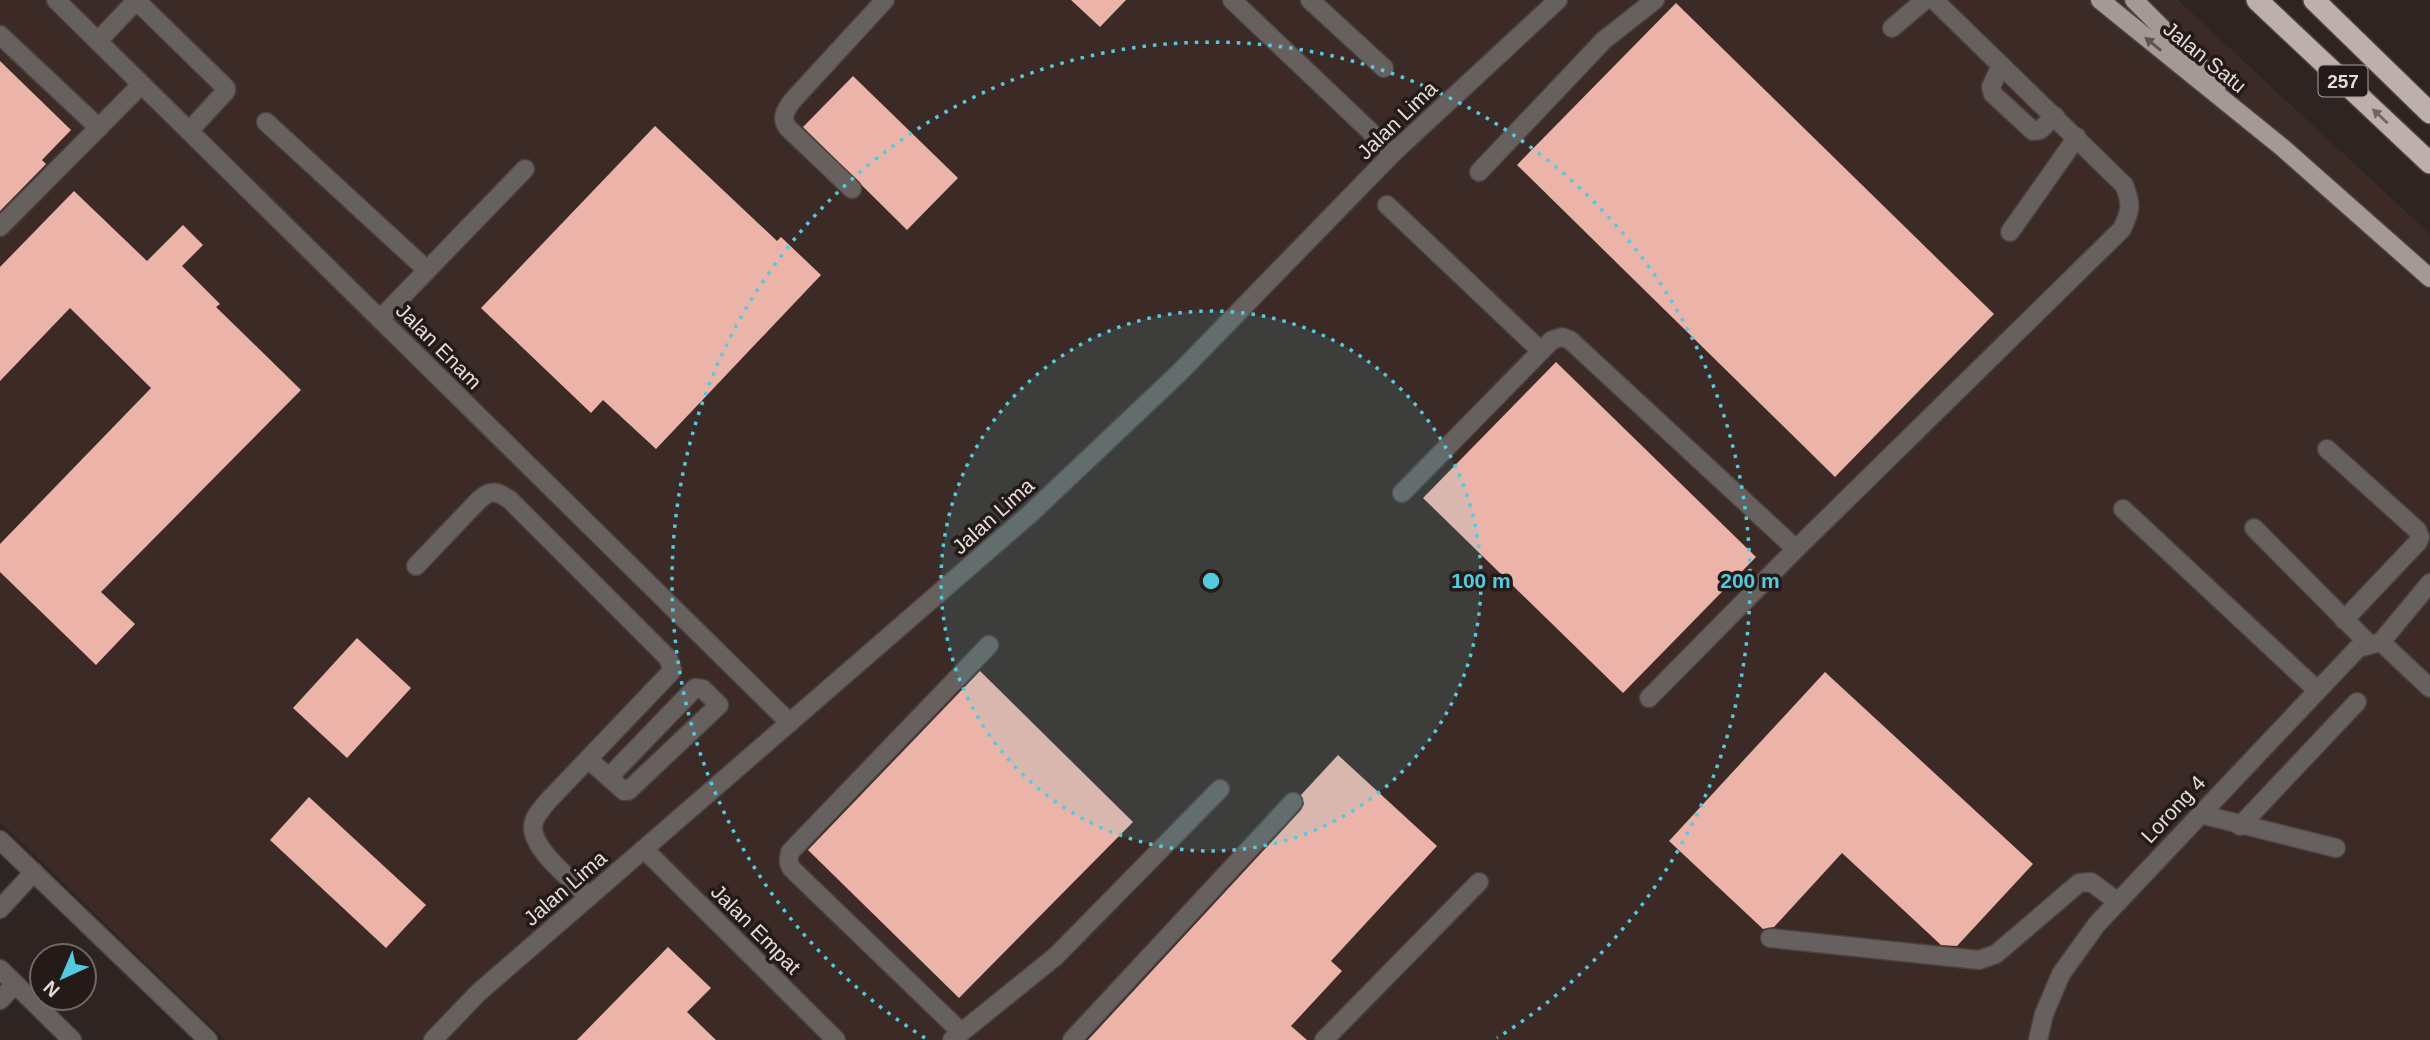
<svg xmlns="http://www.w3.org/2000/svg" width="2430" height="1040" font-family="Arial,sans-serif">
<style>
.built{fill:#3b2a26}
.building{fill:#ecb4a9}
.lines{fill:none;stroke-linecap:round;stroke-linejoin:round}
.minor-casing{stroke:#4b413f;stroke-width:21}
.major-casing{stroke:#4b413f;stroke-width:21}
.highway-casing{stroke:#4b413f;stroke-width:24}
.minor{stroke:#66605f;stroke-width:18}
.major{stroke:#a59996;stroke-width:18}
.highway{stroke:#beafac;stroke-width:21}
.oneway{fill:#5e5351}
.oneway2{fill:#716462}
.ring{fill:none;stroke:#55cadf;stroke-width:3.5;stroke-dasharray:3.5 7}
.labels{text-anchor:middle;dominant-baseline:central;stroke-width:7;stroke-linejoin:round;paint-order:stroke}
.shield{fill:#241a18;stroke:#aaa2a0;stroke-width:2}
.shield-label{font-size:19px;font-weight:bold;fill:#e4dcdb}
.street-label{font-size:21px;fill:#e4dcdb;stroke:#241a18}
.centre{fill:#55cadf;stroke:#241a18;stroke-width:3.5}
.ring-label{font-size:21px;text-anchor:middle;font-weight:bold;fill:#55cadf;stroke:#241a18;stroke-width:7;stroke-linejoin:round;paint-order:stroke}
</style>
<rect width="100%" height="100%" fill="#2e2421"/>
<!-- built -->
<polygon class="built" points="0,0 2178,0 2430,234 2430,1040 225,1040 0,822"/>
<!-- building -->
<g class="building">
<polygon points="1071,0 1126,0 1100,27"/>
<polygon points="1676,3 1994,314 1835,477 1517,165"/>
<polygon points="0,61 71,130 42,160 46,164 0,211"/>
<polygon points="853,76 958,178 907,230 803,127"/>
<polygon points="655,126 777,241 781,237 821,275 656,449 603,400 591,413 481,308"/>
<polygon points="74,191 147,261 183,225 203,245 182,266 220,304 216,307 301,390 101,592 135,624 96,665 0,572 0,544 151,388 70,308 0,381 0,267"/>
<polygon points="1556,362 1756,557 1623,693 1423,498"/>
<polygon points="357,638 411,688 347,758 293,708"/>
<polygon points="980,671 1133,822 959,998 808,850"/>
<polygon points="1825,672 2033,864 1957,946 1941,945 1842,853 1774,927 1763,929 1669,841"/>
<polygon points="1338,755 1437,846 1331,961 1342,971 1291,1026 1307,1040 1088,1040 1301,810 1304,804 1301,795"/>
<polygon points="309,797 426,905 386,948 270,840"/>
<polygon points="668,947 711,988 687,1012 716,1040 577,1040"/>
</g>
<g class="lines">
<defs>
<g id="minor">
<polyline points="56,0 790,723"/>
<polyline points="1232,0 1393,153"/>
<polyline points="1310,0 1384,68"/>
<polyline points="1892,28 1925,0"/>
<polyline points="0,35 99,128"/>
<polyline points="98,41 133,4 140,4 226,88 226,91 189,131"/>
<polyline points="2001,65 1991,87 1993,94 2033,131 2040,130 2055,116"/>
<polyline points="266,122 427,270"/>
<polyline points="1479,172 1604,40 1655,0"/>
<path d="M 852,189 L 788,128 C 780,118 786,109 793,100 L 885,0"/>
<polyline points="1387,205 1541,351"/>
<polyline points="0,227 141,85"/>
<polyline points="2010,232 2077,137"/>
<polyline points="380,319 525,169"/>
<polyline points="2327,449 2417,530 2420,537 2418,542 2344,620"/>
<polyline points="1402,493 1552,340 1562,337 1570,340 1796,549"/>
<polyline points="2123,509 2317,690"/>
<polyline points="2254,528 2369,644"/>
<path d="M 416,566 L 479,500 C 491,489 497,491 510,500 L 668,658 L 672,669 L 671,672 L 547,802 C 542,809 533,817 533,827 C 533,851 573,881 589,897"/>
<polyline points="2381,642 2430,688"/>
<path d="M 1649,698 L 1796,549 L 2122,229 C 2131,210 2132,204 2124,185 L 1934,0"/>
<polyline points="588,759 624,791 628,791 719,705 703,689 695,688 609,777"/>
<polyline points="2200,814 2336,848"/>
<polyline points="2240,826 2357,702"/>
<polyline points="0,840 208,1040"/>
<polyline points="644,849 836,1040"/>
<polyline points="0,909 34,872"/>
<polyline points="1770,938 1979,960 1996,954 2079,883 2091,882 2118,902"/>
<polyline points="0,969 72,1040"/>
<polyline points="0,1000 15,984"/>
<path d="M 961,1032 L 792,869 C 788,863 788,860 790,852 L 989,645"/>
<polyline points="433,1040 478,993 1030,514 1180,372 1393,153 1558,0"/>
<polyline points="952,1040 1056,956 1220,789"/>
<polyline points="1072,1040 1293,802"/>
<polyline points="1324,1040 1479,882"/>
<polyline points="2038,1040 2044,1014 2061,974 2097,924 2358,648 2381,642 2430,583"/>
</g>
<g id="major">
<polyline points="2100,0 2283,148 2430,278"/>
<polyline points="2134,0 2218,84"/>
</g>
<g id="highway">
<polyline points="2257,0 2430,163"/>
<polyline points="2314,0 2430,113"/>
</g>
</defs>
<!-- minor casing -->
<use href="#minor" class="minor-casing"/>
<!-- major casing -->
<use href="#major" class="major-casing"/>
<!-- highway casing -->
<use href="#highway" class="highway-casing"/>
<!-- minor -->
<use href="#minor" class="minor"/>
<!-- major -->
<use href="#major" class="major"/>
<!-- highway -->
<use href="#highway" class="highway"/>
</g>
<!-- one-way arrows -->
<defs><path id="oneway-solid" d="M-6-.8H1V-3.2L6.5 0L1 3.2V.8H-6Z" transform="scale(1.75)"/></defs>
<use class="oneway" href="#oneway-solid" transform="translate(2153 44) rotate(-141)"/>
<use class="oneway2" href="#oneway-solid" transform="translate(2380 116) rotate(-137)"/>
<!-- distance rings -->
<circle cx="1211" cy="581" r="270" fill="#55cadf" fill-opacity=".12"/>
<g class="ring">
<circle cx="1211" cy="581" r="270"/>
<path d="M925 1038A539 539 0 1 1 1497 1038"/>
</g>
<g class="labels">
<!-- shield labels -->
<rect class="shield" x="2318.5" y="65.5" width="49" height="31" rx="5"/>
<g class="shield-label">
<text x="2343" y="81">257</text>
</g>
<!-- street labels -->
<g class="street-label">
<text transform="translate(2205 57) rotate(39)">Jalan Satu</text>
<text transform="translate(1397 120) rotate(-44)">Jalan Lima</text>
<text transform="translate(439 346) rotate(45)">Jalan Enam</text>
<text transform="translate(993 516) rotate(-42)">Jalan Lima</text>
<text transform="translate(2173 809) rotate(-47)">Lorong 4</text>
<text transform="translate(565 888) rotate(-41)">Jalan Lima</text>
<text transform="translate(756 929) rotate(45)">Jalan Empat</text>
</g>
</g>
<circle cx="1211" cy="581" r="10" class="centre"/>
<g class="ring-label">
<text x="1481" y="588">100 m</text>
<text x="1750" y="588">200 m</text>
</g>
<!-- north arrow -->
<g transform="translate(63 977) rotate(224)"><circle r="33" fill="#241a18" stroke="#716866" stroke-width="2"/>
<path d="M0-5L12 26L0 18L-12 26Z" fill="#55cadf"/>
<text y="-10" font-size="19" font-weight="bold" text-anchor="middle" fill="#e4dcdb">N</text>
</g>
</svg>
